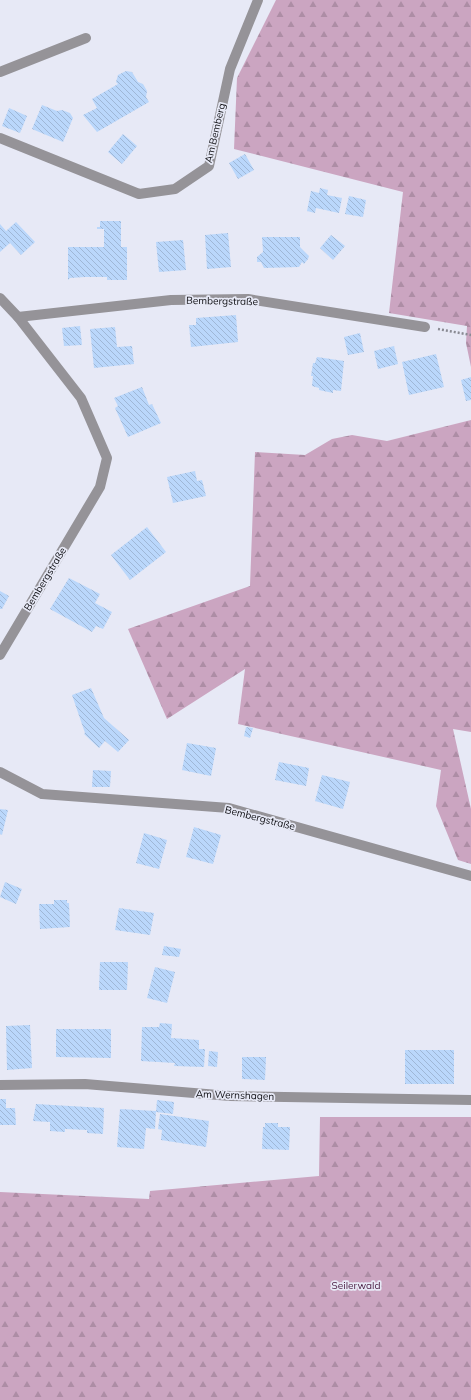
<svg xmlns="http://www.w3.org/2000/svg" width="471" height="1400" font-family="Mulish,sans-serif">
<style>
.forest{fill:url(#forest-firs)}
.building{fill:url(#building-back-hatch)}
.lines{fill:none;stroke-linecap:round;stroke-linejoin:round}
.path{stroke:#898a93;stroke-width:2.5;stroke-dasharray:2 2;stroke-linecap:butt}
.minor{stroke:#959398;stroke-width:10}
.labels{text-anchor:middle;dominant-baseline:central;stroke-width:3.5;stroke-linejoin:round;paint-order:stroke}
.street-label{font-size:10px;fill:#0c0c10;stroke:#e7e9f6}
.park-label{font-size:10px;fill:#47183e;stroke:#e7e9f6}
</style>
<defs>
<pattern id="forest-firs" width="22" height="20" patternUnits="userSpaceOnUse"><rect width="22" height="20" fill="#cba5c1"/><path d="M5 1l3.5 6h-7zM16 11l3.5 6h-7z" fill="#ad8da5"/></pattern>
<pattern id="building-back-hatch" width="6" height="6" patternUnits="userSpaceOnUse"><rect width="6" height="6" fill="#bad7fb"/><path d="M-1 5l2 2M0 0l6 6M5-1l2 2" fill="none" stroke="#9fb7d6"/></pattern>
</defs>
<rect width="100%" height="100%" fill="#e7e9f6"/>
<!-- forest -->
<g class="forest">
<polygon points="276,0 471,0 471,367 466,343 467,326 389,313 403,192 234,149 237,78"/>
<polygon points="471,420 471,732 453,729 471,809 471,864 458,860 436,806 441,770 238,724 245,669 167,719 128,629 250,586 255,452 305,455 332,439 352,435 387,441"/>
<polygon points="320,1117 471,1117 471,1400 0,1400 0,1192 149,1199 150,1191 319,1176"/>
</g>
<!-- building -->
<g class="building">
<polygon points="126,71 132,72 138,82 143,84 147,91 146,97 149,102 97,132 83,115 97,108 92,99 118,84 116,82 118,75"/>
<polygon points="42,105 57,111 62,110 70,113 73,118 63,142 32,129"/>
<polygon points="9,108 27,116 20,133 2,126"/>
<polygon points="123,134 137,146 122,164 108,152"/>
<polygon points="245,154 254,170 238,179 229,163"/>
<polygon points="320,188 328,190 327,195 342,198 339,213 316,208 315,213 307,211 311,191 319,193"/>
<polygon points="349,196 366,200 363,217 345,214"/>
<polygon points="100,221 121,221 121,247 127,247 127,280 107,280 107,277 85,277 70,278 68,280 68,247 104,247 104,229 97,229 97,227 100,227"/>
<polygon points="16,222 35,242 21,255 10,243 0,252 0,224 6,231"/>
<polygon points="228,233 231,267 207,269 205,235"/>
<polygon points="331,235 345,246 333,260 320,248"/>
<polygon points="262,237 300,237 300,247 309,256 308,259 304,264 302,262 299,267 264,268 261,262 257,262 257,257 263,252"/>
<polygon points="183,240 186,270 159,272 156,242"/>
<polygon points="236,315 238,342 191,347 189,325 196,325 196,318"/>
<polygon points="80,326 82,345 64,346 62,328"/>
<polygon points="115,327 117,347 132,346 134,364 94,368 90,329"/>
<polygon points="360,333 364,352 348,355 344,337"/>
<polygon points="394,346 398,364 378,369 374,351"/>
<polygon points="436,354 444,387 409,395 402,362"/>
<polygon points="317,357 344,361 341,391 333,390 333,393 319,390 319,388 312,386 313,376 311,376 313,363 315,363"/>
<polygon points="471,377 471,400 466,401 461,380"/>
<polygon points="142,387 149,405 152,404 161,423 128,437 115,408 118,406 114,398"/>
<polygon points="195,471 197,481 202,480 206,496 173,503 167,477"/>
<polygon points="147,527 166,552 130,580 111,555"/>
<polygon points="69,578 100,594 95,603 112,612 103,629 96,626 92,632 50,609"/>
<polygon points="0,591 9,596 2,609 0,609"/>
<polygon points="91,688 104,718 129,740 118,752 105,741 99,748 84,734 85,733 72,695"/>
<polygon points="246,727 253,728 250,738 244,736"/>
<polygon points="187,743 216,748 211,776 182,770"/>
<polygon points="279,762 309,768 306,786 275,780"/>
<polygon points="93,770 111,771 110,787 92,787"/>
<polygon points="322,775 350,782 343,809 315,801"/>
<polygon points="0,809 8,810 2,835 0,834"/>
<polygon points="194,827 221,835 213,864 186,857"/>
<polygon points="144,833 167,840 159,869 136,863"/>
<polygon points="5,882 22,889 16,904 0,897"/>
<polygon points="54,900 67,900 67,903 69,903 70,927 40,929 39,904 54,904"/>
<polygon points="119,908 154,913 150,935 115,930"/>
<polygon points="164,946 181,949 179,957 162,955"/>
<polygon points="100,962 128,962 127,990 99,990"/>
<polygon points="155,967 175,972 167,1003 147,998"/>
<polygon points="160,1023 172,1024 171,1038 199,1040 199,1049 205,1049 204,1067 174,1066 175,1063 141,1061 142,1027 159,1027"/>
<polygon points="30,1025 32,1068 7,1070 6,1026"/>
<polygon points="56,1029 111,1029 111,1058 56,1057"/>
<rect x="405" y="1050" width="49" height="34"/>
<polygon points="209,1051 218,1052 217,1067 208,1066"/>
<polygon points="242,1057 266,1057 265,1080 242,1079"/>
<polygon points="0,1099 6,1099 6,1108 15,1108 16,1125 0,1125"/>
<polygon points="157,1100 174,1102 173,1114 156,1112"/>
<polygon points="36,1104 104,1108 103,1134 87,1133 87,1130 65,1129 65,1132 50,1131 50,1122 33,1121"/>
<polygon points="120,1109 156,1111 155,1129 146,1128 144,1149 117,1147"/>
<polygon points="160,1114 209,1121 206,1147 161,1140 162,1130 158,1129"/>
<polygon points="265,1123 278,1123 278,1127 290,1127 289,1150 262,1149 263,1127 265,1127"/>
</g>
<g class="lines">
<!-- path -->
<polyline class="path" points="438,329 471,335"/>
<!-- minor -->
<g class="minor">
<polyline points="0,72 86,38"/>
<polyline points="0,138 139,194 175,189 209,166 230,69 258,0"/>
<polyline points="0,298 18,317 81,398 107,458 100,487 0,655"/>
<polyline points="18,317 171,300 248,299 425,327"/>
<polyline points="0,772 42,794 229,808 471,876"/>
<polyline points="0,1085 85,1084 230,1096 471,1100"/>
</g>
</g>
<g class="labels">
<!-- street labels -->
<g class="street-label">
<text transform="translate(215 133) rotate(-77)">Am Bemberg</text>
<text transform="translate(222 301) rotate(1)">Bembergstraße</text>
<text transform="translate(45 579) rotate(-59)">Bembergstraße</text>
<text transform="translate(260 818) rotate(14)">Bembergstraße</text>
<text transform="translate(235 1095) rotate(2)">Am Wernshagen</text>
</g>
<!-- park labels -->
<g class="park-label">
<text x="356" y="1285">Seilerwald</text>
</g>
</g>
</svg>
